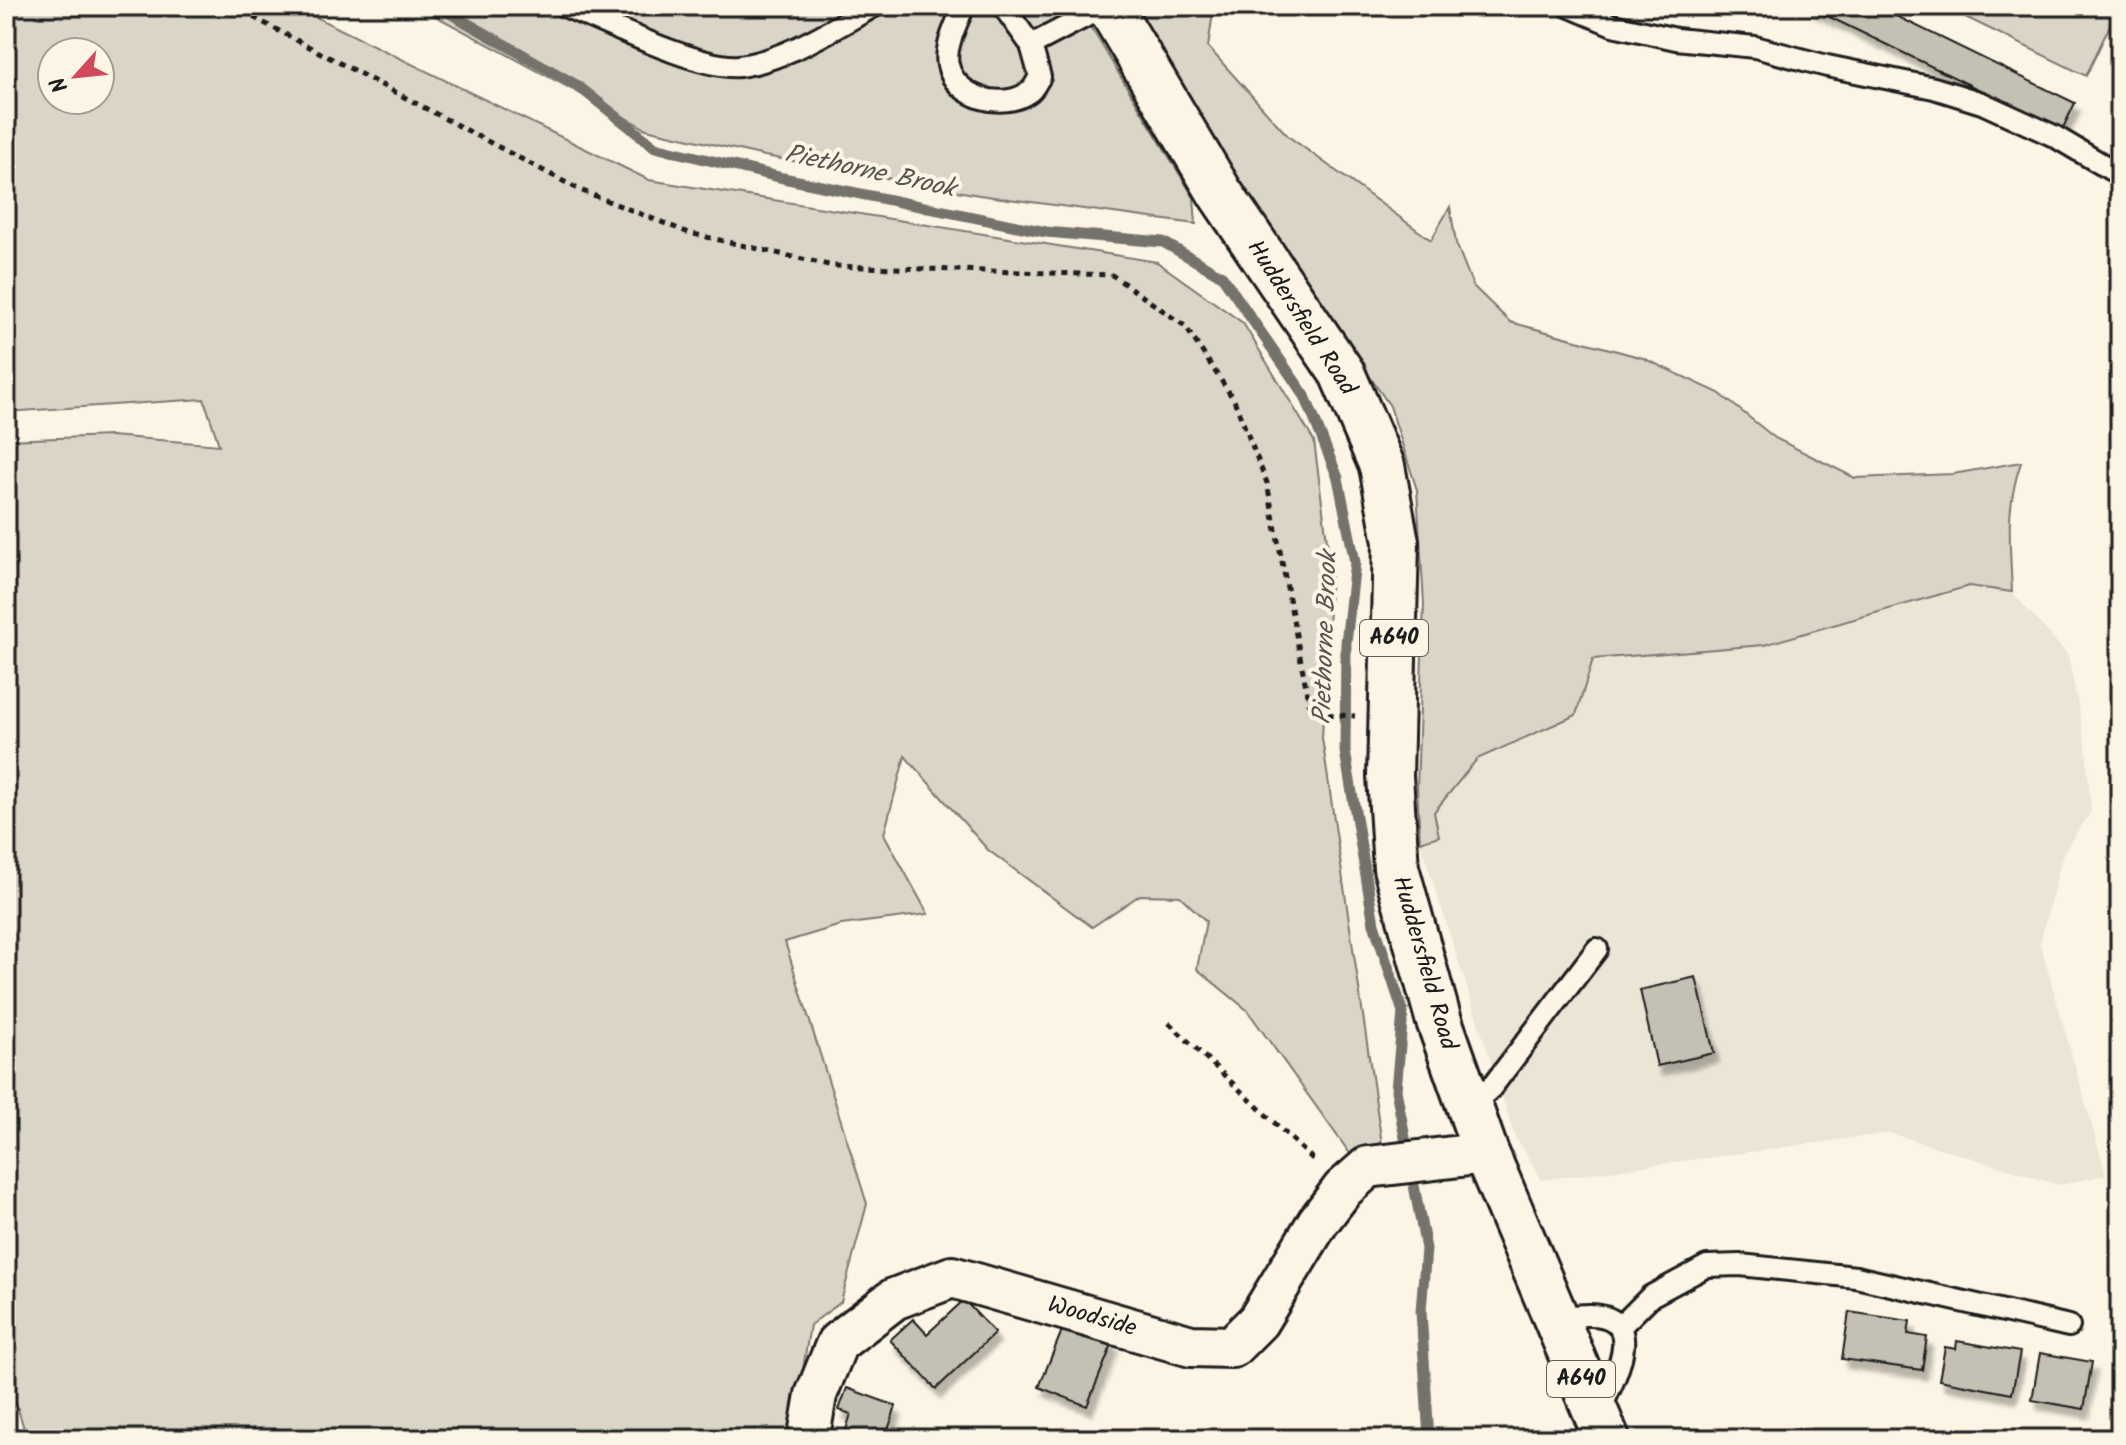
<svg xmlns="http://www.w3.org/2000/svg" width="2126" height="1445" font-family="Kalam,sans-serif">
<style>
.built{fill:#ebe5d6}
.green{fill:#dbd5c8;stroke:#7c7872;stroke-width:2;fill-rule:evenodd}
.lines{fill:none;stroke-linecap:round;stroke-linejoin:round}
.stream{stroke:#75726c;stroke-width:11}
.building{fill:#c4c0b3;stroke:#1c1c1c;stroke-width:2;filter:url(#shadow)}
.service-casing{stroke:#1c1c1c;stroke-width:26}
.minor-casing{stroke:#1c1c1c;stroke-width:46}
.primary-casing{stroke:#1c1c1c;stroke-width:50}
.path{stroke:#1c1c1c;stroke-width:5;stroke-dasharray:6 6;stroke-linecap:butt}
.service{stroke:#fcf5e5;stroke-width:20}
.minor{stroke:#fcf5e5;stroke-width:40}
.primary{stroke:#fcf5e5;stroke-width:44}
.labels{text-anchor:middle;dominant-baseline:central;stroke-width:8;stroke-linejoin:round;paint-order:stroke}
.shield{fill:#fcf5e5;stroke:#5f5d58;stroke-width:2}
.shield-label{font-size:22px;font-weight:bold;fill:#1c1c1c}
.street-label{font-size:24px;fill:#1c1c1c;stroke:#fcf5e5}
.water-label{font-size:26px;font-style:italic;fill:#575551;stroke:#fcf5e5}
</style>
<defs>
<filter id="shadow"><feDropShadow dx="5" dy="9" stdDeviation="2" flood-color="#0004"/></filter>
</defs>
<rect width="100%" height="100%" fill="#fcf5e5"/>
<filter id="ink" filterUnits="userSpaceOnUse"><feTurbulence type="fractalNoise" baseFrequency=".0125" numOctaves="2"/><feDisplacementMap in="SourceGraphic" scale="16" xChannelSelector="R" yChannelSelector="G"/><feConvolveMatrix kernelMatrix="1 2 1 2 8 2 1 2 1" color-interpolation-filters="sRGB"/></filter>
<g filter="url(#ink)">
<!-- built -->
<polygon class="built" points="1969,586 2012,592 2068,655 2086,745 2091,812 2063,853 2040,943 2106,1175 2059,1185 1890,1133 1542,1180 1515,1137 1420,842 1439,836 1434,812 1477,759 1576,715 1593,659 1764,645"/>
<!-- green -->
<g class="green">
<path d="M 6,6 L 293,6 L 649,180 L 1157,262 L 1243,323 L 1314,441 L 1331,571 L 1322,738 L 1383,1151 L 1351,1155 L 1247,1010 L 1197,969 L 1206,921 L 1180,896 L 1140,895 L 1092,927 L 988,850 L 905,756 L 884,834 L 928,914 L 841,925 L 785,942 L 867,1204 L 841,1302 L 810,1325 L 792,1439 L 27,1439 L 6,1369 L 6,440 L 111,436 L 219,445 L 204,399 L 6,412 ZM 52,52 L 100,52 L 100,100 L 52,100 Z"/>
<polygon points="417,6 1078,6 1194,198 1196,224 979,195 765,156 646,129"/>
<path d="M 1129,6 L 1214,6 L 1208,47 L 1288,136 L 1431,240 L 1450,207 L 1456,243 L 1473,286 L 1510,322 L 1643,358 L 1719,393 L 1775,438 L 1855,478 L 1953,474 L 2021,462 C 2005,510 2010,542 2012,592 L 1969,586 L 1764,645 L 1593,659 L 1576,715 L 1477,759 L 1434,812 L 1439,836 L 1420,842 L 1417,787 L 1424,604 L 1417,490 L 1390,406 L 1220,160 Z"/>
<polygon points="1943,6 2119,6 2086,76"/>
</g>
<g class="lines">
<!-- stream -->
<polyline class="stream" points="437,6 578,86 655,147 783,178 1046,232 1163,242 1222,276 1305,396 1338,478 1355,562 1346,643 1345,751 1374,924 1403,1012 1396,1090 1426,1249 1421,1311 1429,1439"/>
</g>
<!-- building -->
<g class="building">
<polygon points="1807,6 1876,6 2075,103 2062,130"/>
<polygon points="1696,977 1714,1053 1657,1066 1640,990"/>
<polygon points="964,1300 995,1333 936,1389 890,1340 913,1319 927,1334"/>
<polygon points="1849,1312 1910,1321 1908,1334 1927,1337 1922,1370 1842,1359"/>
<polygon points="1065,1323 1113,1342 1087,1406 1039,1387"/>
<polygon points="1957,1341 2020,1352 2012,1394 1939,1380 1945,1347 1956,1349"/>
<polygon points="2040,1353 2092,1362 2084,1409 2032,1400"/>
<polygon points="847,1388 896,1406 885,1439 843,1439 851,1414 839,1410"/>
</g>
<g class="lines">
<defs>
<g id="service">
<path d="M 564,6 C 604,22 700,70 739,66 C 784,61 834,28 874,6"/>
<path d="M 964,6 C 957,22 944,48 948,65 C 955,98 1003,111 1029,92 C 1034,89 1036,82 1040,77 L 1031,45 L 1003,6"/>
<polyline points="1568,6 1613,25 1676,39 1755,47 1827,66 1934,88 1982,103 2054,136 2120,175"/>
<polyline points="1031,45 1106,6"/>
<polyline points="1469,1107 1491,1088 1597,949"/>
<path d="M 1555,1319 C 1565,1318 1576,1315 1586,1315 C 1652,1313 1613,1381 1599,1412"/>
<polyline points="1620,1327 1651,1296 1707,1266 1740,1265 1856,1277 2069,1326"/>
</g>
<polyline id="minor" points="810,1430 816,1395 837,1343 894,1299 952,1277 1191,1346 1232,1347 1258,1321 1318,1222 1343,1189 1368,1167 1486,1153"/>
<polyline id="primary" points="1109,6 1220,193 1342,373 1382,466 1396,542 1390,776 1396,868 1438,1018 1486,1153 1607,1439"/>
</defs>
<!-- service casing -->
<use href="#service" class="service-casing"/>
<!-- minor casing -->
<use href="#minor" class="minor-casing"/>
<!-- primary casing -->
<use href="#primary" class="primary-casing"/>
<!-- path -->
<g class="path">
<polyline points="232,6 580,190 689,233 833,266 1112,275 1185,326 1234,400 1267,483 1309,703 1320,714 1355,716"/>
<polyline points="1169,1023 1317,1163"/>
<polyline points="6,1429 9,1439"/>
</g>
<!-- service -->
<use href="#service" class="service"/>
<!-- minor -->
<use href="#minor" class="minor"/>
<!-- primary -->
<use href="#primary" class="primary"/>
</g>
</g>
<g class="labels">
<!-- shield labels -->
<g class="shield">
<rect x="1360" y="620" width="68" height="36" rx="6"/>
<rect x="1547" y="1361" width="68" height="36" rx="6"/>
</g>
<g class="shield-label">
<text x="1394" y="638">A640</text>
<text x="1581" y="1379">A640</text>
</g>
<!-- street labels -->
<g class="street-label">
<text transform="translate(1301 318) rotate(57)">Huddersfield Road</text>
<text transform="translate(1424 963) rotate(74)">Huddersfield Road</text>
<text transform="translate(1092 1317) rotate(16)">Woodside</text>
</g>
<!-- water labels -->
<g class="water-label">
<text transform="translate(870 172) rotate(12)">Piethorne Brook</text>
<text transform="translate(1326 638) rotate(-88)">Piethorne Brook</text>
</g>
</g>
<!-- margin -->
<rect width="2126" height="1445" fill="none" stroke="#fcf5e5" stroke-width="32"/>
<rect x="16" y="16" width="2094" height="1413" fill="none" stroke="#1c1c1c" stroke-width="3" filter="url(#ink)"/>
<!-- north arrow -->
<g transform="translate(76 76) rotate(243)"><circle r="38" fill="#fcf5e5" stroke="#a29e95" stroke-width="2"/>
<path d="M0-6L14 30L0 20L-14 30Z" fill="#d1495b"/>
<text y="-12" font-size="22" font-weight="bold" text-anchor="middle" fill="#1c1c1c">N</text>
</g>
</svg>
